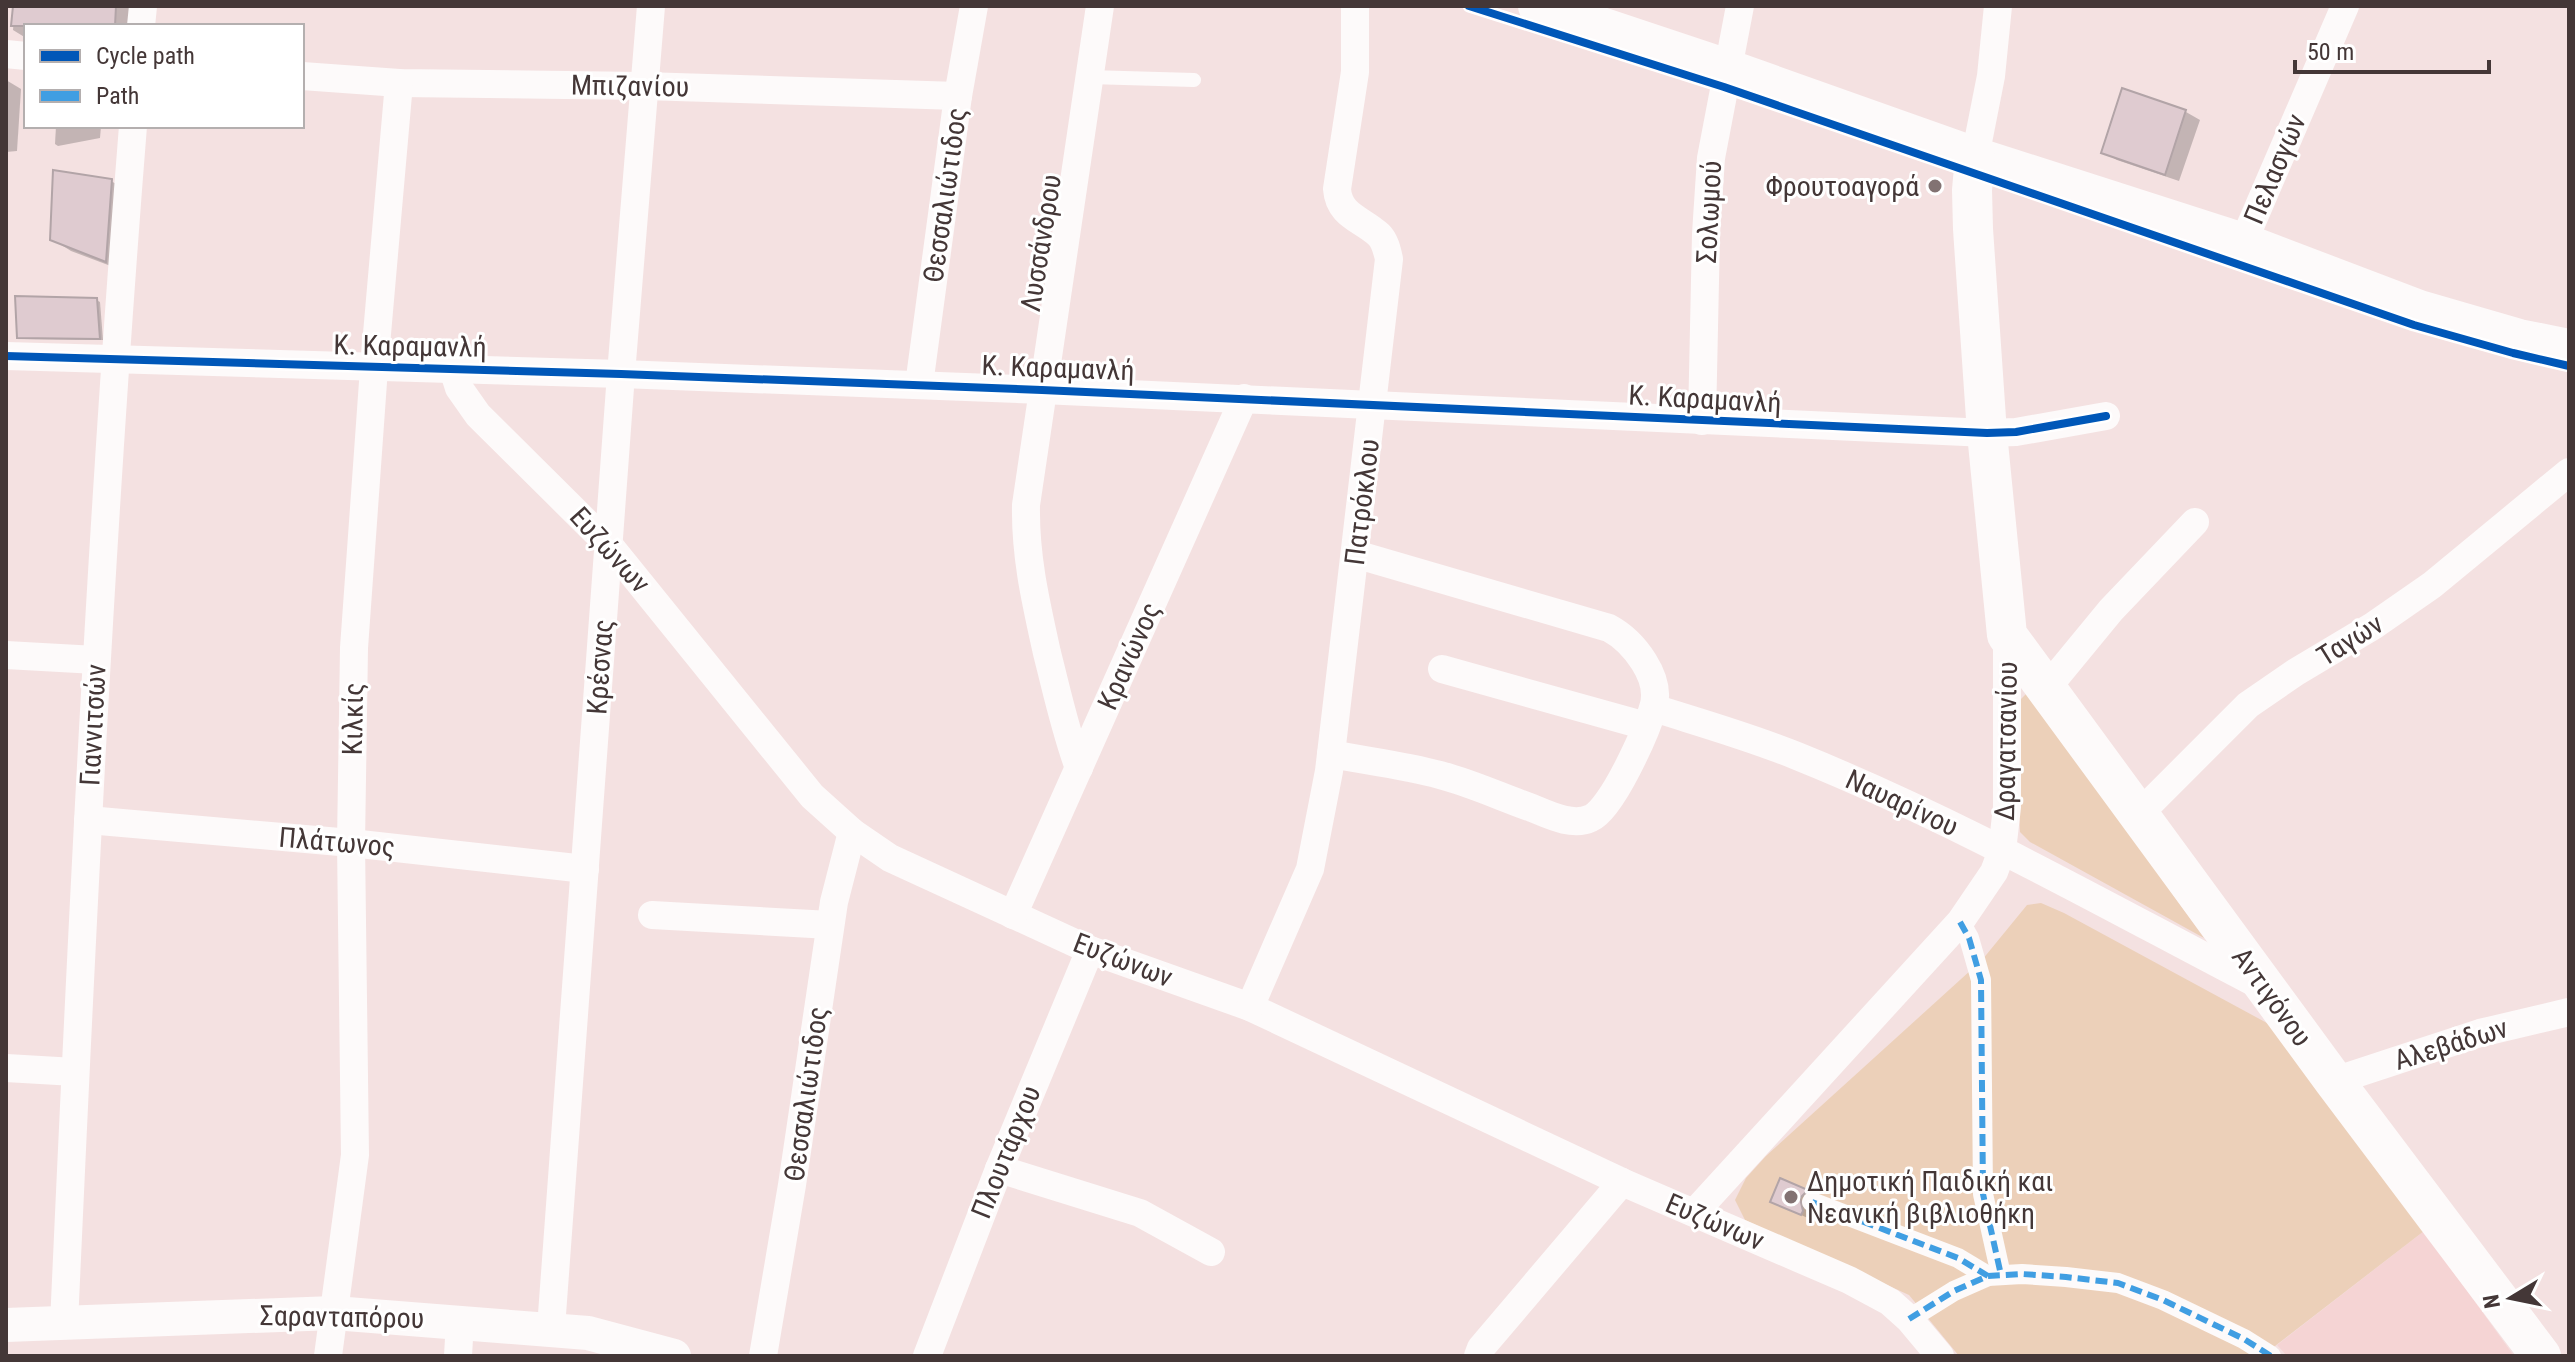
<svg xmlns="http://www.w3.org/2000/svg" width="2575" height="1362" font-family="'Roboto Condensed',sans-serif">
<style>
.built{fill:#f5d4d4}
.green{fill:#ecd0b9}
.shadow{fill:#0003}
.building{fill:#dfcbd0;stroke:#b2a4a7;stroke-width:2}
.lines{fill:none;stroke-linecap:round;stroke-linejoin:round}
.service{stroke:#fdfafa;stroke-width:14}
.pedestrian{stroke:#fdfafa;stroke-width:20}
.minor{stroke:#fdfafa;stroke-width:28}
.tertiary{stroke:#fdfafa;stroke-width:34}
.secondary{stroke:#fdfafa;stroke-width:40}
.quiet{stroke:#409ee2;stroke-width:6;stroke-dasharray:12 6;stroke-linecap:butt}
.cycleway-casing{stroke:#fff;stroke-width:13}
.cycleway{stroke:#0057b8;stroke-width:8}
.poi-dot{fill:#827272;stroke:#fff;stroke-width:3}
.labels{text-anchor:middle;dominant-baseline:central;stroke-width:6;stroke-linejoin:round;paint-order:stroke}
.street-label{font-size:28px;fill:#443737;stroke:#fff}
.poi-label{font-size:28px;fill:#443737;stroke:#fff;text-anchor:end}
</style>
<rect width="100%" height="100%" fill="#f4e1e1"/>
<!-- built -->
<polygon class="built" points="2424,1231 2514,1356 2287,1356 2277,1345"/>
<!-- green -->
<g class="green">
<polygon points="2028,692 2204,938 2030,842 2020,832 2015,713 2016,704"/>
<polygon points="2041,903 2064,913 2278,1029 2424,1231 2262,1356 1959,1356 1909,1295 1745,1220 1735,1200 1746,1178 1766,1156 1982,960 2027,905"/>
</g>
<!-- shadow -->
<g class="shadow">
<polygon points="15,6 132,6 132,26 26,26 26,38 13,30"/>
<polygon points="6,80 21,89 17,151 6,152"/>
<polygon points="2124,91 2186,112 2200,120 2179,181 2117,160 2103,152"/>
<polygon points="56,126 101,126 100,138 58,146 55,144"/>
<polygon points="111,181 130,192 124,271 71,251 52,239"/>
<polygon points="96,300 100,302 103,340 23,339 19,337"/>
<polygon points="1782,1181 1815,1196 1808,1204 1810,1219 1781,1206"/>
</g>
<!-- building -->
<g class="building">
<polygon points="13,6 116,6 115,26 11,26"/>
<polygon points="2122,88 2186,110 2165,175 2101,153"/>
<polygon points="53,170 112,179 106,262 50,240"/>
<polygon points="15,296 97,298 100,339 17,338"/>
<polygon points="1780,1178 1808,1190 1800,1198 1803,1211 1801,1215 1770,1202"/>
</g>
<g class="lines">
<!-- service -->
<polyline class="service" points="1089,77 1194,80"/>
<!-- pedestrian -->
<g class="pedestrian">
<polyline points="1960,922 1969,938 1981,980 1983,1194 2001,1275"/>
<polyline points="1812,1202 1958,1258 1988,1276"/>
<polyline points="1909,1319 1954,1291 1988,1276 2022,1274 2066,1277 2118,1283 2163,1300 2244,1339 2271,1356"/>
</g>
<!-- minor -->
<g class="minor">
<polyline points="141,26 143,6"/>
<polyline points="6,54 26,56"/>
<polyline points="302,76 399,83 644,86 958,96"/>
<polyline points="1975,157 1991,76 1998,6"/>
<polyline points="2243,243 2345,6"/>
<polyline points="6,356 621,374 1042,390 1987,433 2016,432 2106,416"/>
<polyline points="453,369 459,388 478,415 609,545 812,796 852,832 890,858 1090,950 1250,1007 1622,1182 1849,1280 1890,1302 1909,1319 1940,1356"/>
<polyline points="919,385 958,96 974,6"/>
<polyline points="1702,421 1706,234 1711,158 1740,6"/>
<polyline points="6,655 96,660"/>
<polyline points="1442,669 1646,726"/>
<polyline points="2046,689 2111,610 2195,522"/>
<path d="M 1654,708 C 1701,723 1751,737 1797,756 C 1956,820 2107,906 2259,985"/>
<path d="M 1331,754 C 1367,761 1404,765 1440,775 C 1471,783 1501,797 1532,808 C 1549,815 1573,827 1591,818 C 1612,809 1646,732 1653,708 C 1663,678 1633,641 1609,628 L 1355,554"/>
<path d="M 1079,768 C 1065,730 1057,692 1047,653 C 1036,603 1025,557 1026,505 L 1100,6"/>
<polyline points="2138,815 2248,705 2296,672 2373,626 2432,585 2569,472"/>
<polyline points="88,820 351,843 585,869"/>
<polyline points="652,915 830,925"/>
<polyline points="1013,915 1244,398"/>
<path d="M 1250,1007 L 1310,869 L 1329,771 L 1389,259 C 1387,250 1385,241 1379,235 C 1362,219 1339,216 1337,189 L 1355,72 L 1355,6"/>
<polyline points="6,1068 75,1072"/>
<polyline points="2334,1081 2480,1033 2569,1012"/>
<polyline points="999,1169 1140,1213 1211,1252"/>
<polyline points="1695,1212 1960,922 1994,872 2002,851 2007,807 2007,635"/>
<path d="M 64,1324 C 82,924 101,525 133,126"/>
<polyline points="551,1328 621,374 651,6"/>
<polyline points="328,1356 355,1155 351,843 354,648 374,368 399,83"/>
<polyline points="458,1356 460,1321"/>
<polyline points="763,1356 792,1185 834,902 852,832"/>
<polyline points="927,1356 999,1169 1090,950"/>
<polyline points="1478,1356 1481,1348 1622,1182"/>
</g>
<!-- tertiary -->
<polyline class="tertiary" points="6,1325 334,1313 588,1333 674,1356"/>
<!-- secondary -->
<g class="secondary">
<polyline points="1538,6 1727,69 1975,157 2243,243 2419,310 2519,339 2569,349"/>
<polyline points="1975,157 1972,190 1973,229 1987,433 2007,635 2334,1081 2541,1356"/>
</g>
<!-- quiet -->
<g class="quiet">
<polyline points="1960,922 1969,938 1981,980 1983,1194 2001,1275"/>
<polyline points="1812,1202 1958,1258 1988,1276"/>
<polyline points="1909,1319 1954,1291 1988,1276 2022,1274 2066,1277 2118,1283 2163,1300 2244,1339 2271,1356"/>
</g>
<defs>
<g id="cycleway">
<polyline points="1469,6 1724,87 2414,325 2513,353 2569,366"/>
<polyline points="6,356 621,374 1042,390 1987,433 2016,432 2106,416"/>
</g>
</defs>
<!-- cycleway casing -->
<use href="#cycleway" class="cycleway-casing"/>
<!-- cycleway -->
<use href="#cycleway" class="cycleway"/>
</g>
<!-- markers -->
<g class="poi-dot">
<circle cx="1935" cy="186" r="8"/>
<circle cx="1791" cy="1197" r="8"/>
</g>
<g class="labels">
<!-- street labels -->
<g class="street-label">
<text transform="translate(630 86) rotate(1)">Μπιζανίου</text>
<text transform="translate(2275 169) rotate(-67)">Πελασγών</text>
<text transform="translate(945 195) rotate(-82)">Θεσσαλιώτιδος</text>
<text transform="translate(1709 212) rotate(-87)">Σολωμού</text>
<text transform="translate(1041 243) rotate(-81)">Λυσσάνδρου</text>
<text transform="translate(410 346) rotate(1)">Κ. Καραμανλή</text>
<text transform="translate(1058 368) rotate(2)">Κ. Καραμανλή</text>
<text transform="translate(1705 399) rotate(3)">Κ. Καραμανλή</text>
<text transform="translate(1362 502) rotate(-83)">Πατρόκλου</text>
<text transform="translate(610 550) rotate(48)">Ευζώνων</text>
<text transform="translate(2350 640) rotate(-32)">Ταγών</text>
<text transform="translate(1129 656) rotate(-66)">Κρανώνος</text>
<text transform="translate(600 667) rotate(-86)">Κρέσνας</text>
<text transform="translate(353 719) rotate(-89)">Κιλκίς</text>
<text transform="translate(93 725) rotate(-87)">Γιαννιτσών</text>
<text transform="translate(2006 741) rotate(-89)">Δραγατσανίου</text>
<text transform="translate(1902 803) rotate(25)">Ναυαρίνου</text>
<text transform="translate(337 842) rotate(5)">Πλάτωνος</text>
<text transform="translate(1123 960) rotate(21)">Ευζώνων</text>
<text transform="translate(2272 997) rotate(54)">Αντιγόνου</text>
<text transform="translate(2451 1044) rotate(-17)">Αλεβάδων</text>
<text transform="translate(806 1094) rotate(-82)">Θεσσαλιώτιδος</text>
<text transform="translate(1006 1152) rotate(-68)">Πλουτάρχου</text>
<text transform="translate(1715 1222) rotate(23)">Ευζώνων</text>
<text transform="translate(342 1317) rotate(1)">Σαρανταπόρου</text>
</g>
<!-- poi labels -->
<g class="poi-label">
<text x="1919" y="186">Φρουτοαγορά</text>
<text x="1807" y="1181" text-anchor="start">Δημοτική Παιδική και<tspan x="1807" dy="32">Νεανική βιβλιοθήκη</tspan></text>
</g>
</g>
<!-- border -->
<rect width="2575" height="1362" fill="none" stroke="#443737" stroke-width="16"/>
<!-- legend -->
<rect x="24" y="24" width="280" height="104" fill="#ffffff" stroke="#b4afaf" stroke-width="2"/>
<rect x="40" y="50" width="40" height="12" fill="#0057b8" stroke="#b4afaf" stroke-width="2"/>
<text x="96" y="64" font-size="24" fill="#443737">Cycle path</text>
<rect x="40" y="90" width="40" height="12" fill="#409ee2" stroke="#b4afaf" stroke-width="2"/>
<text x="96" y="104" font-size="24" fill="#443737">Path</text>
<!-- north arrow -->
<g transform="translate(2511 1298) rotate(260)" stroke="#ffffff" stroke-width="6" paint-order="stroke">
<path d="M0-6L14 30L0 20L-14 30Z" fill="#443737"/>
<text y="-12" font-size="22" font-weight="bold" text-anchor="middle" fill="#443737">N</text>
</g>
<!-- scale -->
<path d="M2295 60v12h194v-12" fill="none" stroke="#443737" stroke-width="4"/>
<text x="2307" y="60" font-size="24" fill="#443737" stroke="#ffffff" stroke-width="6" paint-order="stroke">50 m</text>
</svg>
